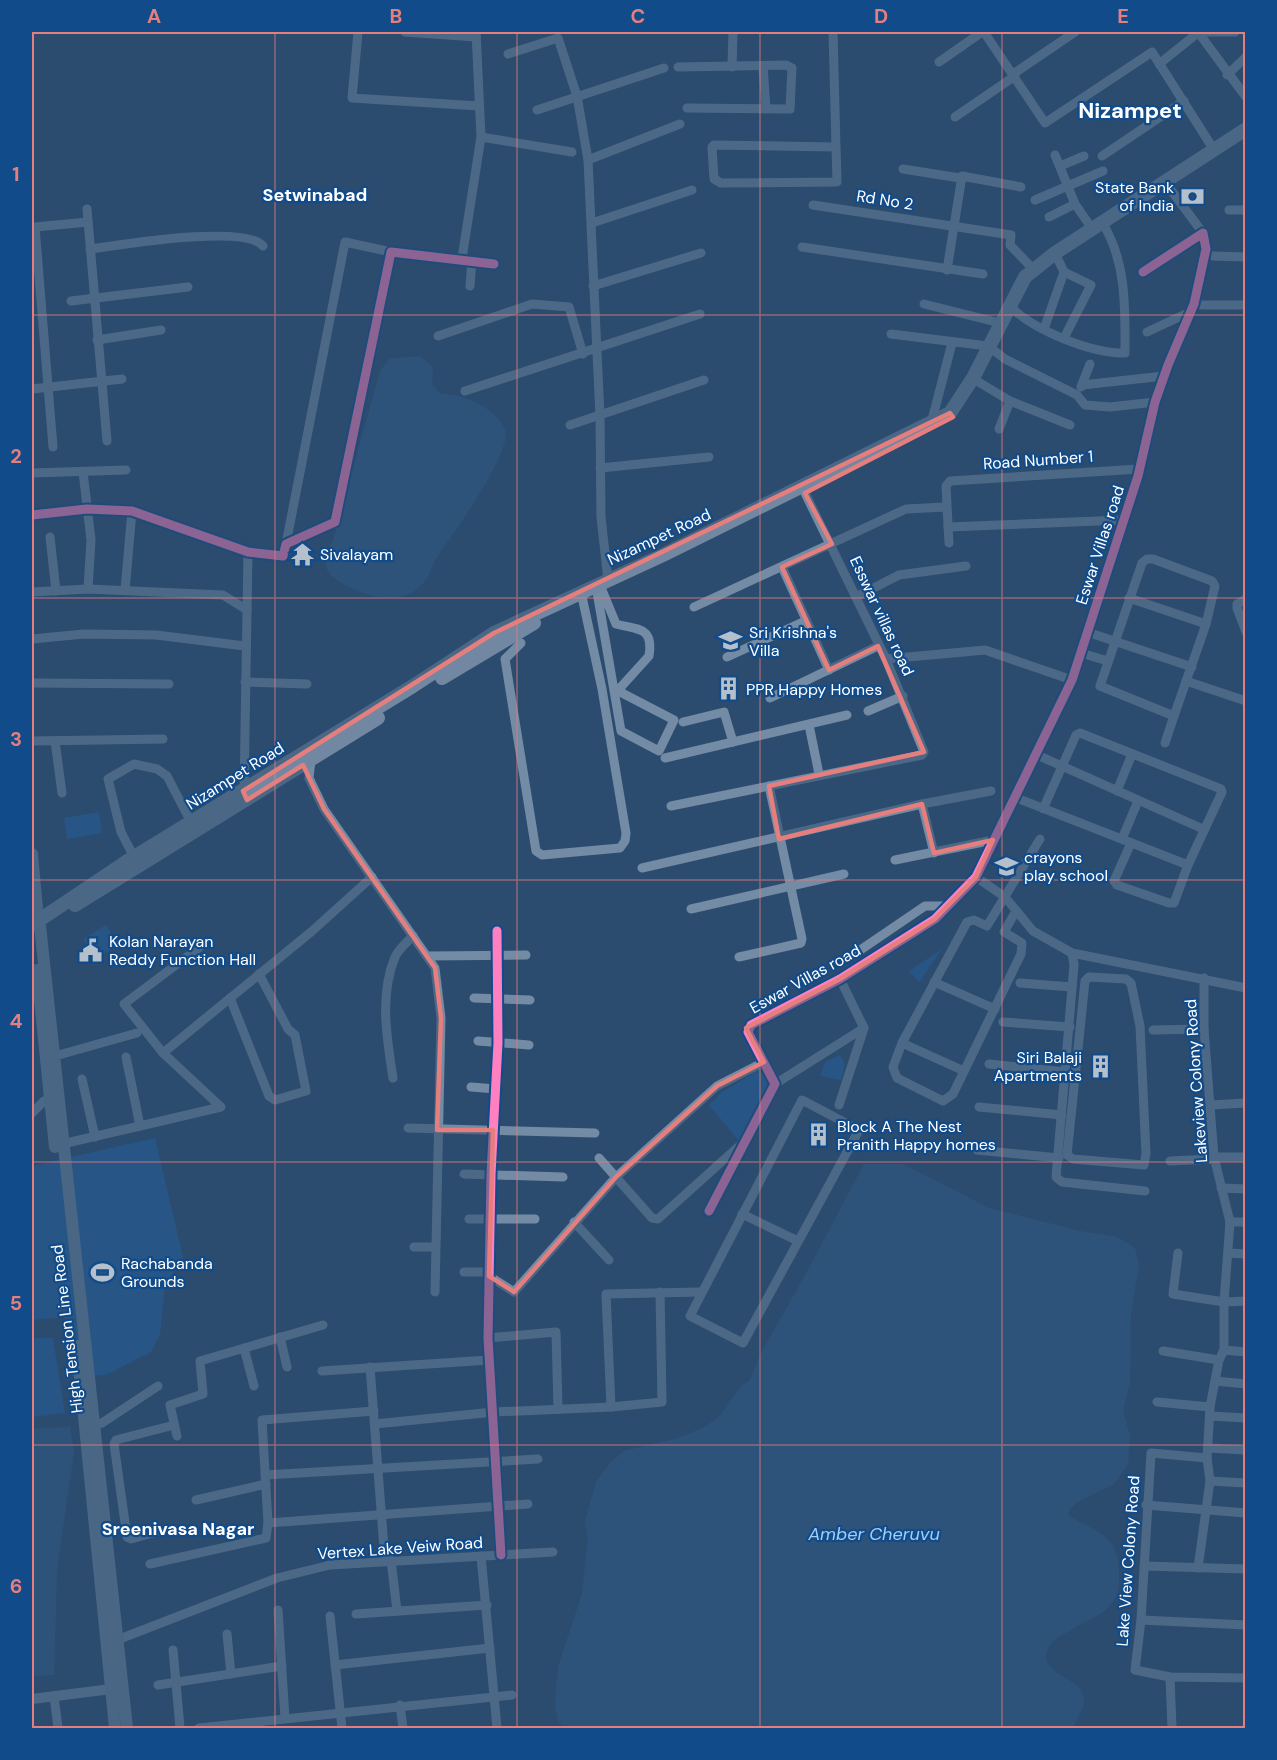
<svg xmlns="http://www.w3.org/2000/svg" width="1277" height="1760" font-family="'DM Sans',sans-serif">
<style>
.green{fill:#2260a0}
.water{fill:#315c89}
.lines{fill:none;stroke-linecap:round;stroke-linejoin:round}
.minor{stroke:#738ba4;stroke-width:9}
.tertiary{stroke:#738ba4;stroke-width:10}
.secondary{stroke:#6f869f;stroke-width:12}
.primary{stroke:#7288a2;stroke-width:14}
.cycleway-casing{stroke:#114b8a;stroke-width:13}
.cycleway{stroke:#ff80c0;stroke-width:9}
.marked{fill:none;stroke:#e67e7e;stroke-width:4.5;stroke-linejoin:round}
.grid{fill:none;stroke:#e67e7e;stroke-width:1.5;stroke-opacity:0.55}
.labels{text-anchor:middle;dominant-baseline:central;stroke-width:4.5;stroke-linejoin:round;paint-order:stroke}
.poi-label{font-size:16px;fill:#fff;stroke:#114b8a;text-anchor:start}
.street-label{font-size:16px;fill:#fff;stroke:#114b8a}
.neighbourhood-label{font-size:18px;font-weight:bold;fill:#fff;stroke:#114b8a}
.water-label{font-size:18px;font-style:italic;fill:#a3cef8;stroke:#114b8a}
.district-label{font-size:22px;font-weight:bold;fill:#fff;stroke:#114b8a}
.neatline{fill:none;stroke:#e67e7e;stroke-width:2}
.grid-label{font-size:20px;text-anchor:middle;font-weight:bold;fill:#e67e7e}
</style>
<rect width="100%" height="100%" fill="#2c4c6f"/>
<!-- green -->
<g class="green">
<polygon points="99,812 102,833 67,839 64,818"/>
<polygon points="106,925 118,945 95,959 83,939"/>
<polygon points="942,949 919,982 909,971"/>
<polygon points="840,1055 845,1064 841,1080 820,1076 825,1062"/>
<polygon points="759,1070 771,1085 739,1141 709,1105 722,1092"/>
<polygon points="155,1138 183,1257 165,1286 160,1334 151,1352 106,1375 69,1376 64,1317 32,1320 32,1166"/>
<polygon points="32,1338 53,1338 65,1413 32,1417"/>
</g>
<!-- water -->
<g class="water">
<path d="M 420,356 L 433,367 L 432,384 L 440,394 C 461,393 496,407 505,430 C 513,451 451,537 437,557 C 432,565 430,574 424,582 C 421,586 412,594 406,595 C 383,602 356,593 337,580 C 321,570 324,555 333,541 L 380,371 L 389,359 Z"/>
<path d="M 864,1164 L 903,1164 L 989,1208 L 1080,1231 L 1117,1237 L 1135,1248 L 1139,1264 L 1131,1313 L 1130,1381 L 1123,1411 L 1130,1436 L 1128,1464 L 1114,1484 L 1077,1502 L 1068,1512 L 1069,1516 C 1097,1533 1118,1533 1119,1572 C 1121,1610 1101,1612 1073,1629 C 1063,1635 1053,1638 1048,1649 C 1037,1674 1078,1676 1083,1695 C 1087,1709 1076,1715 1074,1728 L 564,1728 L 558,1721 L 555,1706 L 558,1667 L 582,1594 L 588,1539 L 585,1522 L 596,1482 L 611,1462 L 624,1451 L 678,1438 L 705,1427 L 720,1416 L 741,1386 L 750,1380 L 762,1351 L 807,1272 Z"/>
<polygon points="70,1427 74,1452 57,1569 54,1675 32,1676 32,1429"/>
</g>
<g class="lines">
<!-- minor -->
<g class="minor">
<polyline points="358,32 352,98 479,106"/>
<polyline points="405,32 476,37"/>
<polyline points="833,32 836,147 837,182 721,183 714,179 712,147 714,145 836,147"/>
<polyline points="984,32 1045,123 1152,52 1214,150"/>
<polyline points="1198,32 1246,97"/>
<polyline points="508,54 558,38 577,96 588,160 600,416 601,517 608,580"/>
<polyline points="939,62 982,32"/>
<polyline points="1159,64 1199,32 1235,32"/>
<polyline points="763,66 766,109"/>
<polyline points="678,67 786,65 792,68 790,109 687,108"/>
<polyline points="732,67 733,32"/>
<polyline points="1013,74 1075,32"/>
<polyline points="1227,75 1246,57"/>
<polyline points="537,110 664,68"/>
<polyline points="955,117 1015,76"/>
<polyline points="481,137 572,152"/>
<polyline points="1055,155 1075,204 1093,230"/>
<polyline points="1102,156 1184,101"/>
<polyline points="588,160 680,124"/>
<polyline points="1060,166 1084,156"/>
<polyline points="903,169 960,178"/>
<polyline points="1165,182 1203,233"/>
<polyline points="1035,200 1103,171"/>
<polyline points="813,205 1011,235 1010,245 1033,269"/>
<polyline points="87,209 107,441"/>
<polyline points="1229,210 1246,210"/>
<polyline points="1049,217 1075,204"/>
<polyline points="592,223 692,190"/>
<polyline points="802,247 983,274"/>
<path d="M 90,249 C 121,245 245,224 263,246"/>
<polyline points="1055,253 1064,272 1091,285 1064,338"/>
<polyline points="1213,256 1246,257"/>
<polyline points="462,258 481,137 476,32"/>
<polyline points="947,270 962,176 1021,187"/>
<polyline points="470,286 472,260"/>
<polyline points="593,286 701,253"/>
<polyline points="71,301 188,287"/>
<polyline points="924,304 1000,323"/>
<polyline points="1201,305 1246,305"/>
<path d="M 1013,309 C 1036,331 1093,354 1125,353 C 1125,310 1127,263 1103,224"/>
<polyline points="1044,329 1064,272"/>
<polyline points="1147,332 1192,311"/>
<polyline points="891,334 988,346"/>
<polyline points="438,336 532,304 569,307 583,354"/>
<polyline points="97,340 161,330"/>
<polyline points="992,349 1005,359 1077,395 1085,405 1110,407 1155,402"/>
<polyline points="977,381 1010,401 1070,425"/>
<polyline points="1082,385 1164,376"/>
<polyline points="1081,387 1090,364"/>
<polyline points="32,389 122,379"/>
<polyline points="465,391 700,314"/>
<polyline points="931,424 952,343"/>
<polyline points="570,425 704,380"/>
<polyline points="999,429 1010,401"/>
<polyline points="53,447 35,227 88,222"/>
<polyline points="600,468 709,457"/>
<polyline points="83,472 91,540 88,589 223,595 247,610"/>
<polyline points="32,473 126,470"/>
<polyline points="32,515 87,509 132,511 248,552 283,556 286,544 335,522 391,252 494,264"/>
<polyline points="948,527 1123,520"/>
<polyline points="50,537 56,591"/>
<polyline points="949,543 946,486 950,481 1139,469"/>
<polyline points="286,544 345,242 391,252"/>
<polygon points="1147,559 1153,559 1212,581 1215,586 1206,624 1174,716 1100,686 1142,563"/>
<polyline points="782,567 829,670"/>
<polyline points="125,590 132,511"/>
<polyline points="32,592 88,589"/>
<path d="M 597,592 L 621,731 L 659,751 L 674,720 L 622,693 L 620,688 L 649,656 C 654,626 637,630 616,624 L 602,590"/>
<polyline points="856,597 899,575 966,566"/>
<polyline points="1129,598 1206,624"/>
<polyline points="1246,599 1237,604 1237,608 1246,632"/>
<polyline points="694,607 906,509 946,507"/>
<polyline points="1087,632 1192,667"/>
<polyline points="32,639 84,634 156,635 245,646"/>
<polyline points="521,643 505,659 536,851 542,855 620,848 625,841 626,833 602,689 581,592"/>
<polyline points="1081,653 1108,661"/>
<polyline points="727,657 805,621"/>
<polyline points="886,659 985,650 1072,680"/>
<polyline points="1186,681 1246,701"/>
<polyline points="245,682 307,684"/>
<polyline points="32,683 169,684"/>
<polyline points="770,698 878,646"/>
<polyline points="868,711 903,696"/>
<polyline points="683,722 724,712 733,742"/>
<polyline points="809,725 819,774"/>
<polyline points="32,741 163,739"/>
<polyline points="55,741 62,793"/>
<polyline points="1165,743 1174,716"/>
<polyline points="1035,754 1203,829"/>
<polyline points="665,758 847,715"/>
<polyline points="311,760 309,778 324,809 435,968 441,1018 435,1292"/>
<polyline points="1117,791 1132,754"/>
<polyline points="244,792 248,552"/>
<polyline points="1014,797 1188,865 1222,792 1221,789 1080,733 1076,735 1043,809"/>
<polyline points="922,804 934,853"/>
<polyline points="671,806 922,755 924,752 886,659 805,493"/>
<polyline points="1122,839 1138,801"/>
<polyline points="1131,843 1114,881 1117,885 1169,903 1174,903 1188,865"/>
<polyline points="134,857 121,832 108,779 134,764 157,769 167,776 192,824"/>
<polyline points="895,860 993,840"/>
<polyline points="642,868 922,804 991,791"/>
<polyline points="976,877 1005,897 1033,931 1072,953 1246,988"/>
<polyline points="691,909 844,874"/>
<polyline points="1016,911 1004,932 1022,943 1021,954 953,1094 943,1101 897,1078 893,1067 902,1043 967,922 974,920 987,926 1040,839"/>
<polyline points="497,931 498,1043 491,1174 488,1338 501,1555"/>
<polyline points="1072,953 1074,965 1056,1177 1062,1182 1145,1191"/>
<polyline points="427,956 526,955"/>
<polyline points="739,957 801,943 802,939 769,786"/>
<polyline points="850,957 925,906 947,906"/>
<polygon points="1089,977 1126,979 1131,983 1140,1026 1146,1154 1144,1165 1073,1159 1067,1155 1085,981"/>
<polyline points="934,982 995,1009"/>
<polyline points="1020,983 1072,987"/>
<polyline points="230,998 269,1096 275,1100 306,1091 295,1035 288,1029 259,974"/>
<polyline points="474,998 530,1000"/>
<polyline points="1003,1022 1070,1027"/>
<polyline points="1153,1030 1204,1029"/>
<polyline points="478,1041 529,1045"/>
<polyline points="902,1043 964,1071"/>
<polyline points="163,1053 124,1004 200,947"/>
<polyline points="55,1056 137,1033"/>
<polyline points="126,1057 140,1126 221,1107 163,1053 311,932 372,877"/>
<polyline points="989,1064 1066,1072"/>
<path d="M 393,1078 C 387,1039 379,996 395,957 C 398,950 407,942 413,936"/>
<polyline points="82,1079 95,1137"/>
<polyline points="775,1084 864,1028"/>
<polyline points="471,1087 496,1089"/>
<polygon points="802,1100 859,1130 743,1343 690,1316"/>
<polyline points="839,1105 864,1028 840,979"/>
<polyline points="1210,1105 1246,1103"/>
<polyline points="979,1107 1062,1115"/>
<polyline points="32,1113 44,1101"/>
<polyline points="408,1128 595,1133"/>
<polyline points="62,1144 140,1126"/>
<polyline points="977,1150 1059,1158"/>
<polyline points="1214,1157 1246,1157"/>
<polyline points="599,1158 652,1218 658,1219 738,1147"/>
<polyline points="1170,1161 1214,1159"/>
<polyline points="464,1174 563,1177"/>
<polyline points="1221,1188 1246,1189"/>
<polyline points="709,1211 775,1084 748,1032 751,1025 840,979 935,919 976,877 1072,680 1138,476 1155,402 1168,365 1194,304 1206,249 1203,233 1143,272"/>
<polyline points="742,1214 798,1241"/>
<polyline points="469,1219 535,1219"/>
<polyline points="574,1222 609,1260"/>
<polyline points="1230,1222 1246,1222"/>
<polyline points="414,1247 435,1247"/>
<polyline points="1178,1253 1173,1294 1224,1302 1246,1301"/>
<polyline points="1228,1253 1246,1254"/>
<polyline points="464,1272 490,1272"/>
<polyline points="489,1276 514,1292 616,1177 717,1086 764,1062"/>
<polyline points="280,1337 287,1367"/>
<polyline points="488,1338 556,1332 558,1409"/>
<polyline points="244,1348 254,1386"/>
<polyline points="1224,1350 1246,1352"/>
<polyline points="1163,1351 1219,1360"/>
<polyline points="370,1367 385,1561"/>
<polyline points="322,1371 489,1360"/>
<polyline points="1215,1381 1246,1384"/>
<polyline points="1157,1402 1210,1407"/>
<polyline points="611,1407 606,1294 701,1292"/>
<polyline points="1210,1416 1246,1418"/>
<polyline points="375,1424 494,1412 611,1407 662,1402 660,1292"/>
<polyline points="88,1426 102,1423 158,1386"/>
<polyline points="177,1436 170,1405 203,1394 200,1361 323,1325"/>
<polyline points="1208,1448 1246,1450"/>
<polyline points="1207,1458 1151,1453 1141,1620 1135,1670 1170,1677 1246,1678"/>
<polyline points="265,1475 538,1459"/>
<polyline points="1210,1481 1246,1483"/>
<polyline points="196,1500 266,1484"/>
<polyline points="1146,1505 1246,1513"/>
<polyline points="268,1523 528,1504"/>
<polyline points="160,1531 131,1539 127,1537 114,1444 116,1440 174,1425"/>
<polyline points="481,1556 497,1728"/>
<polyline points="391,1560 397,1611"/>
<polyline points="150,1564 266,1538 268,1523 262,1420 374,1411"/>
<polyline points="1144,1566 1246,1569"/>
<polyline points="1198,1568 1210,1481 1207,1458 1210,1407 1219,1360 1224,1350 1224,1302 1230,1222 1214,1157 1204,1029 1204,978"/>
<polyline points="278,1610 285,1718"/>
<polyline points="356,1614 487,1605"/>
<polyline points="330,1616 342,1728"/>
<polyline points="1141,1620 1246,1625"/>
<polyline points="227,1634 231,1674"/>
<polyline points="117,1640 277,1578 330,1565 553,1552"/>
<polyline points="173,1650 180,1728"/>
<polyline points="335,1665 490,1648"/>
<polyline points="1170,1677 1172,1728"/>
<polyline points="158,1685 282,1666"/>
<polyline points="54,1696 58,1728"/>
<polyline points="400,1705 403,1728"/>
<polyline points="199,1728 512,1695"/>
</g>
<!-- tertiary -->
<polyline class="tertiary" points="32,1699 111,1689"/>
<!-- secondary -->
<g class="secondary">
<polyline points="32,854 38,920"/>
<polyline points="40,926 127,1728"/>
<polyline points="37,970 55,1147"/>
<polyline points="77,1346 115,1728"/>
</g>
<!-- primary -->
<g class="primary">
<polyline points="442,678 534,623"/>
<polyline points="75,905 378,718"/>
<polyline points="32,925 126,862 413,686 494,633 663,555 950,413 973,378 1025,277 1055,253 1246,129"/>
</g>
<defs>
<g id="cycleway">
<polyline points="32,515 87,509 132,511 248,552 283,556 286,544 335,522 391,252 494,264"/>
<polyline points="497,931 498,1043 491,1174 488,1338 501,1555"/>
<polyline points="709,1211 775,1084 748,1032 751,1025 840,979 935,919 976,877 1072,680 1138,476 1155,402 1168,365 1194,304 1206,249 1203,233 1143,272"/>
</g>
</defs>
<!-- cycleway casing -->
<use href="#cycleway" class="cycleway-casing"/>
<!-- cycleway -->
<use href="#cycleway" class="cycleway"/>
</g>
<!-- marked area -->
<path d="M0 0H1277V1760H0ZM 950,413 L 953,417 L 805,493 L 832,544 L 782,567 L 829,670 L 878,646 L 924,752 L 769,786 L 779,839 L 922,804 L 934,853 L 993,840 L 976,877 L 935,919 L 840,979 L 746,1028 L 764,1062 L 717,1086 L 616,1177 L 514,1292 L 489,1276 L 493,1130 L 437,1130 L 441,1018 L 435,968 L 324,809 L 303,765 L 247,800 L 243,791 L 494,633 Z" fill="#2c4c6f" fill-opacity=".55" fill-rule="evenodd"/>
<path class="marked" d="M 950,413 L 953,417 L 805,493 L 832,544 L 782,567 L 829,670 L 878,646 L 924,752 L 769,786 L 779,839 L 922,804 L 934,853 L 993,840 L 976,877 L 935,919 L 840,979 L 746,1028 L 764,1062 L 717,1086 L 616,1177 L 514,1292 L 489,1276 L 493,1130 L 437,1130 L 441,1018 L 435,968 L 324,809 L 303,765 L 247,800 L 243,791 L 494,633 Z"/>
<!-- grid -->
<path class="grid" d="M 275,32 L 275,1728M 517,32 L 517,1728M 760,32 L 760,1728M 1002,32 L 1002,1728M 32,315 L 1246,315M 32,598 L 1246,598M 32,880 L 1246,880M 32,1162 L 1246,1162M 32,1445 L 1246,1445"/>
<!-- icons -->
<defs>
<symbol id="bank-bare" viewBox="-9 -9 18 18"><path d="M-6-4H6V4H-6ZM0-2.3a2.3 2.3 0 1 0 0 4.6a2.3 2.3 0 1 0 0-4.6Z" fill="#b5c0cd" stroke="#114b8a" stroke-width="2.5" paint-order="stroke"/></symbol>
<symbol id="temple-bare" viewBox="-9 -9 18 18"><path d="M0-6L5-2H3V0L6.5 2.5H4V6H1.5V3h-3V6H-4V2.5H-6.5L-3 0V-2H-5Z" fill="#b5c0cd" stroke="#114b8a" stroke-width="2.5" paint-order="stroke"/></symbol>
<symbol id="school-bare" viewBox="-9 -9 18 18"><path d="M0-5L7-2L0 1L-7-2ZM-4 1L0 2.5L4 1V4Q0 6-4 4Z" fill="#b5c0cd" stroke="#114b8a" stroke-width="2.5" paint-order="stroke"/></symbol>
<symbol id="building-bare" viewBox="-9 -9 18 18"><path d="M-4-6H4V6H1V3H-1V6H-4ZM-2.5-4.3h1.7v1.8h-1.7ZM.8-4.3h1.7v1.8H.8ZM-2.5-1h1.7V.8h-1.7ZM.8-1h1.7V.8H.8Z" fill="#b5c0cd" stroke="#114b8a" stroke-width="2.5" paint-order="stroke"/></symbol>
<symbol id="civic-bare" viewBox="-9 -9 18 18"><path d="M-.6-6.5H3V-4.5H.6V-3L4-1V1h2V6H-6V1h2V-1L-.6-3ZM-1.2 2.5V6h2.4V2.5Z" fill="#b5c0cd" stroke="#114b8a" stroke-width="2.5" paint-order="stroke"/></symbol>
<symbol id="stadium-bare" viewBox="-9 -9 18 18"><path d="M0-5a6.5 5 0 1 0 0 10a6.5 5 0 1 0 0-10ZM-3.5-1.8h7v3.6h-7Z" fill="#b5c0cd" stroke="#114b8a" stroke-width="2.5" paint-order="stroke"/></symbol>
</defs>
<g fill-rule="evenodd">
<use href="#bank-bare" x="1176" y="180" width="33" height="33"/>
<use href="#temple-bare" x="286" y="538" width="33" height="33"/>
<use href="#school-bare" x="714" y="624" width="33" height="33"/>
<use href="#building-bare" x="712" y="672" width="33" height="33"/>
<use href="#school-bare" x="990" y="850" width="33" height="33"/>
<use href="#civic-bare" x="74" y="934" width="33" height="33"/>
<use href="#building-bare" x="1084" y="1050" width="33" height="33"/>
<use href="#building-bare" x="802" y="1118" width="33" height="33"/>
<use href="#stadium-bare" x="86" y="1256" width="33" height="33"/>
</g>
<g class="labels">
<!-- poi labels -->
<g class="poi-label">
<text x="1174" y="187" text-anchor="end">State Bank<tspan x="1174" dy="18">of India</tspan></text>
<text x="320" y="554">Sivalayam</text>
<text x="749" y="632">Sri Krishna's<tspan x="749" dy="18">Villa</tspan></text>
<text x="746" y="689">PPR Happy Homes</text>
<text x="1024" y="857">crayons<tspan x="1024" dy="18">play school</tspan></text>
<text x="109" y="941">Kolan Narayan<tspan x="109" dy="18">Reddy Function Hall</tspan></text>
<text x="1082" y="1057" text-anchor="end">Siri Balaji<tspan x="1082" dy="18">Apartments</tspan></text>
<text x="837" y="1126">Block A The Nest<tspan x="837" dy="18">Pranith Happy homes</tspan></text>
<text x="121" y="1263">Rachabanda<tspan x="121" dy="18">Grounds</tspan></text>
</g>
<!-- street labels -->
<g class="street-label">
<text transform="translate(885 200) rotate(9)">Rd No 2</text>
<text transform="translate(1038 460) rotate(-4)">Road Number 1</text>
<text transform="translate(659 537) rotate(-25)">Nizampet Road</text>
<text transform="translate(1100 545) rotate(-72)">Eswar Villas road</text>
<text transform="translate(882 616) rotate(65)">Esswar villas road</text>
<text transform="translate(235 776) rotate(-32)">Nizampet Road</text>
<text transform="translate(805 979) rotate(-29)">Eswar Villas road</text>
<text transform="translate(1196 1081) rotate(-94)">Lakeview Colony Road</text>
<text transform="translate(67 1329) rotate(-97)">High Tension Line Road</text>
<text transform="translate(400 1548) rotate(-4)">Vertex Lake Veiw Road</text>
<text transform="translate(1128 1561) rotate(-86)">Lake View Colony Road</text>
</g>
<!-- neighbourhood labels -->
<g class="neighbourhood-label">
<text x="315" y="195">Setwinabad</text>
<text x="178" y="1529">Sreenivasa Nagar</text>
</g>
<!-- water labels -->
<g class="water-label">
<text x="874" y="1534">Amber Cheruvu</text>
</g>
<!-- district labels -->
<g class="district-label">
<text x="1130" y="110">Nizampet</text>
</g>
</g>
<!-- border -->
<rect width="1277" height="1760" fill="none" stroke="#114b8a" stroke-width="66"/>
<rect x="33" y="33" width="1211" height="1694" class="neatline"/>
<g class="grid-label">
<text x="154" y="23">A</text>
<text x="396" y="23">B</text>
<text x="638" y="23">C</text>
<text x="881" y="23">D</text>
<text x="1123" y="23">E</text>
<text x="16" y="181">1</text>
<text x="16" y="463">2</text>
<text x="16" y="746">3</text>
<text x="16" y="1028">4</text>
<text x="16" y="1310">5</text>
<text x="16" y="1593">6</text>
</g>
</svg>
